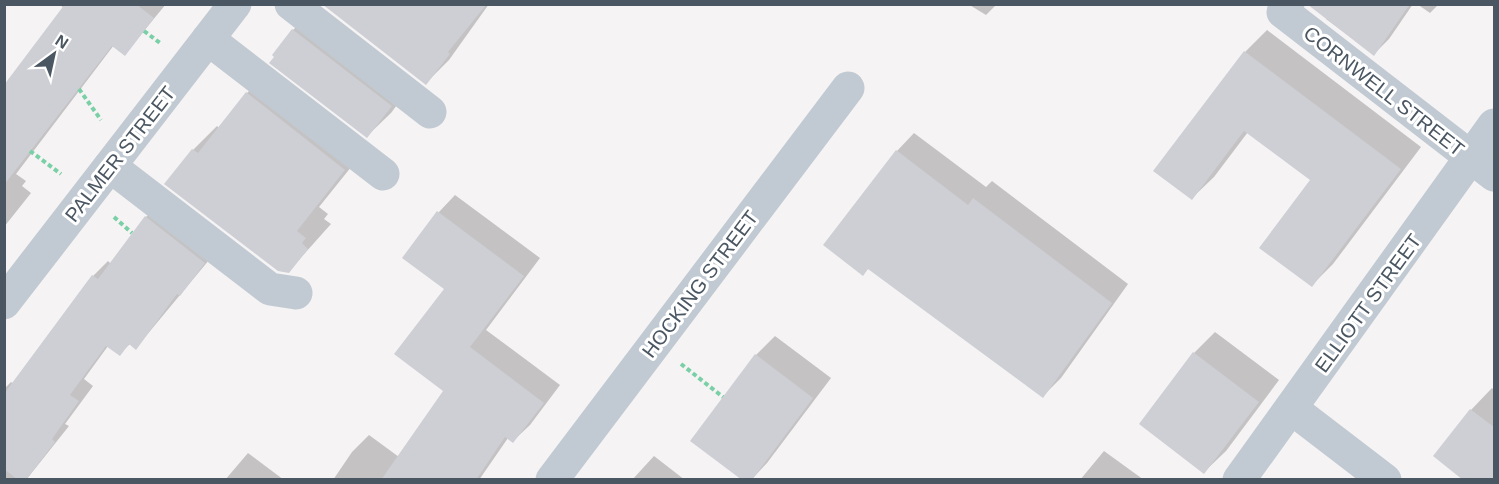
<svg xmlns="http://www.w3.org/2000/svg" width="1499" height="484" font-family="Arial,sans-serif">
<style>
.shadow{fill:#0003}
.building{fill:#cdcfd5}
.lines{fill:none;stroke-linecap:round;stroke-linejoin:round}
.path{stroke:#7ad0a6;stroke-width:4;stroke-dasharray:4.5 3;stroke-linecap:butt}
.minor{stroke:#c1cad2;stroke-width:33}
.labels{text-anchor:middle;dominant-baseline:central;stroke-width:6;stroke-linejoin:round;paint-order:stroke}
.street-label{font-size:20px;fill:#4a5661;stroke:#fff}
</style>
<rect width="100%" height="100%" fill="#f5f3f3"/>
<!-- shadow -->
<g class="shadow">
<polygon points="59,4 166,4 125,54 114,45 16,174 26,181 22,186 31,193 4,227 4,88 64,8"/>
<polygon points="325,4 489,4 449,60 426,83"/>
<polygon points="968,4 997,4 986,15"/>
<polygon points="1336,4 1413,4 1389,39 1374,54 1326,19"/>
<polygon points="1417,4 1439,4 1430,13"/>
<polygon points="317,6 414,82 391,113 367,136 274,55 293,30"/>
<polygon points="1267,30 1421,147 1333,264 1312,285 1313,180 1248,132 1214,177 1192,198 1155,171 1245,52"/>
<polygon points="271,70 368,146 319,207 328,214 324,219 331,224 289,271 166,184 193,150 217,126 220,129 247,93"/>
<polygon points="914,133 986,187 992,181 1128,284 1061,378 1043,396 897,151"/>
<polygon points="455,195 540,258 486,330 560,385 530,425 513,441 508,438 479,480 333,480 352,452 369,435 399,457 446,391 446,289 404,257 439,212"/>
<polygon points="160,203 219,248 136,348 130,344 119,354 108,346 84,379 93,386 65,424 69,426 26,480 4,480 4,389 11,382 14,384 93,276 108,261 111,264 146,217"/>
<polygon points="1215,332 1279,380 1226,451 1204,472 1194,353"/>
<polygon points="775,336 831,378 767,463 751,480 756,355"/>
<polygon points="1492,388 1494,390 1494,480 1466,480 1471,410"/>
<polygon points="1104,451 1144,480 1080,480"/>
<polygon points="248,453 284,480 225,480"/>
<polygon points="654,456 685,480 632,480"/>
</g>
<!-- building -->
<g class="building">
<polygon points="65,4 136,4 154,18 125,56 112,46 4,185 4,85"/>
<polygon points="322,4 487,4 448,52 450,54 426,85"/>
<polygon points="1307,4 1410,4 1374,56"/>
<polygon points="292,29 392,106 367,138 269,63 274,57 272,55"/>
<polygon points="1244,51 1401,169 1312,287 1259,248 1310,180 1244,131 1192,200 1153,171"/>
<polygon points="246,92 345,170 297,231 306,238 302,243 308,249 289,273 278,271 164,184 192,149 198,153"/>
<polygon points="896,150 968,205 973,198 1112,303 1043,398 868,269 863,276 823,245"/>
<polygon points="437,211 524,276 470,347 544,403 513,443 505,437 476,480 381,480 443,391 394,354 444,289 402,258"/>
<polygon points="145,216 205,263 180,296 177,294 136,350 129,344 120,356 106,346 70,395 79,401 52,439 55,442 26,480 18,480 4,469 4,394 92,275 98,279"/>
<polygon points="1193,352 1259,402 1204,474 1139,424"/>
<polygon points="755,354 813,398 752,480 742,480 690,441"/>
<polygon points="1470,409 1494,427 1494,480 1463,480 1433,456"/>
</g>
<g class="lines">
<!-- path -->
<g class="path">
<polyline points="144,31 160,43"/>
<polyline points="79,89 101,120"/>
<polyline points="30,151 61,174"/>
<polyline points="114,217 132,233"/>
<polyline points="681,364 723,397"/>
</g>
<!-- minor -->
<g class="minor">
<polyline points="291,4 430,112"/>
<polyline points="1288,4 1283,12 1494,175"/>
<polyline points="208,39 383,174"/>
<polyline points="110,166 270,289 296,293"/>
<polyline points="4,303 235,4"/>
<polyline points="1291,408 1385,480"/>
<polyline points="552,480 848,88"/>
<polyline points="1239,480 1494,125"/>
</g>
</g>
<g class="labels">
<!-- street labels -->
<g class="street-label">
<text transform="translate(1384 91) rotate(38)">CORNWELL STREET</text>
<text transform="translate(120 154) rotate(-52)">PALMER STREET</text>
<text transform="translate(700 284) rotate(-53)">HOCKING STREET</text>
<text transform="translate(1368 303) rotate(-54)">ELLIOTT STREET</text>
</g>
</g>
<!-- border -->
<rect width="1499" height="484" fill="none" stroke="#4a5661" stroke-width="12"/>
<!-- north arrow -->
<g transform="translate(54 54) rotate(33)" stroke="#ffffff" stroke-width="4.5" paint-order="stroke">
<path d="M0-4.5L10 22L0 15L-10 22Z" fill="#4a5661"/>
<text y="-9" font-size="16" font-weight="bold" text-anchor="middle" fill="#4a5661">N</text>
</g>
</svg>
